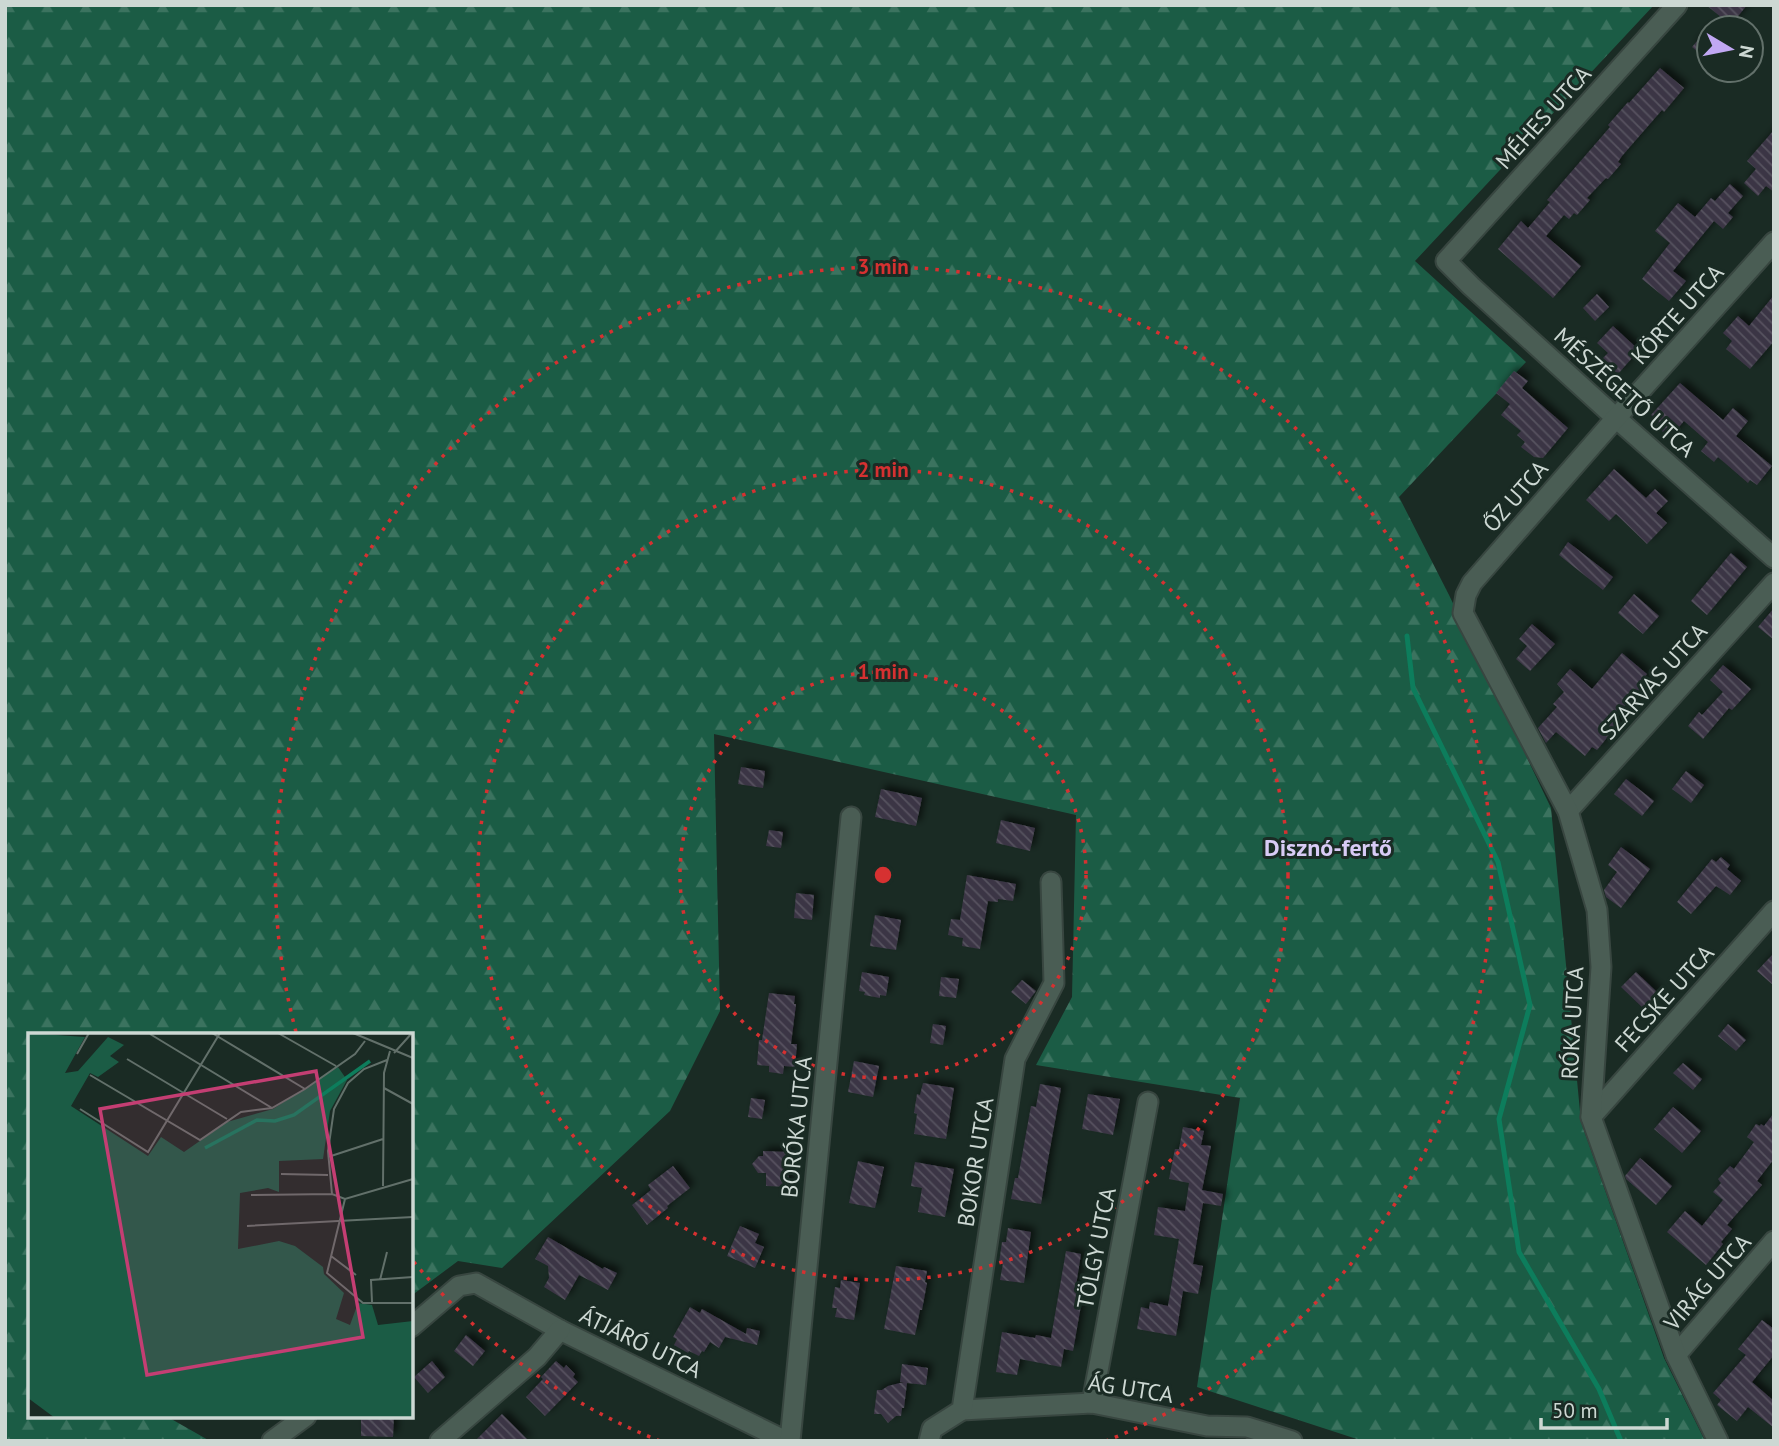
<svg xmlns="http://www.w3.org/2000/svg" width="1779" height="1446" font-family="'PT Sans',sans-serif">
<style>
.forest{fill:url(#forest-firs)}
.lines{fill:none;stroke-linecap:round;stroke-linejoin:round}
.stream{stroke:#0d7d5c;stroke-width:5}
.building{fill:url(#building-back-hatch);filter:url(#shadow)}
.minor-casing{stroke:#384640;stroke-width:23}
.minor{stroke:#4a5d54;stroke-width:19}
.ring{fill:none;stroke:#d63131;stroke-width:3.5;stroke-dasharray:3.5 7}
.labels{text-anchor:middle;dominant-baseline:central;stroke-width:6;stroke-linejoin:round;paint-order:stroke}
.street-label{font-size:23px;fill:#cdd8d3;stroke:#1a2b24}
.neighbourhood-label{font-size:24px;font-weight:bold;fill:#d8cbf5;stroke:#1a2b24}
.inset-river{fill:none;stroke:#0d7d5c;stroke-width:3.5}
.inset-road{fill:none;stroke:#62706a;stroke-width:2}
.view{fill:#c43e73;fill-opacity:0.15;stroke:#c43e73;stroke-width:3.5}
.inset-edge{fill:none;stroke:#cdd8d3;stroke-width:3.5}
.centre{fill:#d63131;stroke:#1a2b24;stroke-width:3.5}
.ring-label{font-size:21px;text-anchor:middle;font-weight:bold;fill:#d63131;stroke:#1a2b24;stroke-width:6;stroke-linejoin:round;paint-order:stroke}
</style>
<defs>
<pattern id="forest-firs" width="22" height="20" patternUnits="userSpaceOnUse" patternTransform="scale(1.75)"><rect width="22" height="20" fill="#1b5c45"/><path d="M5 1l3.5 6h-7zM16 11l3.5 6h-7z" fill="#3b735f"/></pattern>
<pattern id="building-back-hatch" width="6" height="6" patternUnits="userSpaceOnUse" patternTransform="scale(1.75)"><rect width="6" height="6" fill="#3b3645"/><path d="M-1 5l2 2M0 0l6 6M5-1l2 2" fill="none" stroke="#56525f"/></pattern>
<filter id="shadow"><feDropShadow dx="4.5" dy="-4.5" stdDeviation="3.5" flood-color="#0009"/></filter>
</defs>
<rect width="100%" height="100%" fill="#1a2b24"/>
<!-- forest -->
<polygon class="forest" points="5,5 1654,5 1415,261 1526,362 1399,497 1449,595 1551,808 1581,1122 1664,1358 1705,1441 1363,1441 1197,1387 1240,1098 1036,1065 1072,997 1076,815 714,734 720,1011 670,1111 502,1268 458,1261 411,1296 411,1035 30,1035 30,1416 166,1416 210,1441 5,1441"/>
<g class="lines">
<!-- stream -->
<polyline class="stream" points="1407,636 1413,688 1498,862 1530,1005 1499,1119 1519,1252 1599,1389 1621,1441"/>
</g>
<!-- building -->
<g class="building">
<polygon points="1706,5 1747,5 1731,25"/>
<polygon points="1709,27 1709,61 1692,47"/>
<polygon points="1660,68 1684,88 1664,112 1662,110 1622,156 1618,162 1621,164 1608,179 1606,178 1587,198 1590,200 1577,215 1574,213 1569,219 1564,215 1546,236 1581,266 1553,298 1498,249 1521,221 1528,228 1550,202 1547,200 1610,127 1608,125 1628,102 1629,103"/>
<polygon points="1774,130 1774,192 1766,186 1758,196 1744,183 1756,169 1747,161"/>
<polygon points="1730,184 1743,196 1728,213 1733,217 1723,229 1714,221 1673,271 1686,281 1669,301 1642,279 1670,243 1655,231 1678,203 1695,217 1711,198 1715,201"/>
<polygon points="1597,294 1609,307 1595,321 1583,308"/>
<polygon points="1774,295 1774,341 1750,369 1726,349 1732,341 1723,333 1738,316 1749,326"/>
<polygon points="1613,326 1639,350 1618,374 1601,360 1608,353 1597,343"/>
<polygon points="1514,371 1528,381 1522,388 1568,428 1543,458 1534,457 1521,447 1525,442 1517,435 1521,431 1501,415 1510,404 1496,393"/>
<polygon points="1680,383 1723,420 1733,408 1748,421 1736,436 1772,466 1757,485 1750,480 1748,483 1718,457 1714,462 1701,451 1708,442 1684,421 1670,438 1656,426 1659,422 1651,415"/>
<polygon points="1614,469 1646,498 1655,489 1668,501 1656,513 1667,523 1647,544 1616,514 1609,521 1586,500"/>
<polygon points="1568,542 1613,577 1603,590 1559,555"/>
<polygon points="1731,553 1747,567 1707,615 1691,601"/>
<polygon points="1634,594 1659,616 1643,634 1618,613"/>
<polygon points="1774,608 1774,640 1758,627"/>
<polygon points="1532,624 1555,644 1530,671 1516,659 1527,646 1519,639"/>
<polygon points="1622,653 1647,674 1642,681 1646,684 1636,697 1634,695 1615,718 1620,722 1597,750 1592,747 1585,756 1556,732 1546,743 1538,728 1557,707 1553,704 1564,692 1557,684 1570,669 1592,689"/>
<polygon points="1723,665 1751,689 1732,710 1729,708 1703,739 1688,726 1699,712 1702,715 1723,692 1710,680"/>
<polygon points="741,767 765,771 763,788 738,784"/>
<polygon points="1686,771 1704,785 1691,803 1672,789"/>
<polygon points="1626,779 1654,801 1642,816 1614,794"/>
<polygon points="881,789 922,798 916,826 875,817"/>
<polygon points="1001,820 1035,828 1030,851 996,843"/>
<polygon points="769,830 783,832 781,848 766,846"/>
<polygon points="1621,847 1650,869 1621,908 1606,897 1604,890 1617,872 1608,865"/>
<polygon points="1721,857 1730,865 1727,869 1741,881 1730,895 1716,886 1691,914 1677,902 1712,859 1716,862"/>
<polygon points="967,875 1016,884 1013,901 998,899 998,902 988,901 980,949 962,946 963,938 948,935 951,919 960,920"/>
<polygon points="796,893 814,895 812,920 794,918"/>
<polygon points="875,915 901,920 896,950 870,946"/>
<polygon points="1774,953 1774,986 1757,971"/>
<polygon points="862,972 889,977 886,996 880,995 880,998 864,995 865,992 859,991"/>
<polygon points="1636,972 1658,993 1643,1008 1621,987"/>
<polygon points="941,977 959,979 956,998 939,996"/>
<polygon points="1022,980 1036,991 1026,1004 1011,992"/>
<polygon points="769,993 795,996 794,1004 796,1004 791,1044 797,1044 795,1067 784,1066 783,1074 769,1072 769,1066 757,1065 759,1040 762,1040"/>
<polygon points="933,1024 946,1026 943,1045 930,1043"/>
<polygon points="1728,1024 1746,1040 1736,1051 1718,1036"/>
<polygon points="854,1061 879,1066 873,1097 848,1092"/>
<polygon points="1683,1063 1702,1079 1693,1090 1673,1073"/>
<polygon points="923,1083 954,1088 946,1139 914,1134 917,1114 914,1113 917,1094 920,1095"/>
<polygon points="1040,1084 1061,1088 1048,1160 1041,1204 1011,1199 1015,1178 1018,1178 1031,1106 1036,1107"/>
<polygon points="1088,1094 1120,1099 1113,1135 1082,1129"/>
<polygon points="751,1098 765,1100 762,1119 748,1117"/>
<polygon points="1673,1107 1701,1131 1682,1153 1654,1129"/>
<polygon points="1774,1113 1774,1159 1757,1181 1762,1185 1727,1225 1732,1229 1721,1242 1723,1244 1706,1265 1667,1232 1685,1211 1702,1226 1723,1200 1713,1192 1721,1183 1718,1179 1730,1166 1734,1169 1754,1142 1747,1137 1756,1124 1760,1126 1761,1124 1764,1126"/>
<polygon points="1183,1127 1204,1131 1201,1145 1211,1146 1202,1190 1223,1194 1221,1206 1203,1203 1193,1264 1203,1266 1198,1294 1183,1291 1176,1336 1137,1329 1141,1307 1149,1309 1150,1302 1168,1306 1179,1239 1154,1235 1158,1207 1185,1211 1189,1183 1169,1179 1175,1149 1179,1149"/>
<polygon points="763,1151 789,1152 788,1187 766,1186 766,1173 758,1173 752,1164 759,1156 763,1156"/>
<polygon points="1640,1158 1672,1186 1656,1205 1626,1179 1625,1176"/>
<polygon points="858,1161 884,1167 875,1208 849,1203"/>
<polygon points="915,1162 954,1169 945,1217 918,1212 922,1188 911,1186"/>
<polygon points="673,1166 690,1188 667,1206 668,1208 647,1225 632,1205 651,1190 648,1185"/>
<polygon points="740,1226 759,1234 755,1243 764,1247 755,1268 727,1256"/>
<polygon points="1008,1228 1031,1232 1024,1283 1000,1280 1003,1263 999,1263 1002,1242 1006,1242"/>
<polygon points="548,1237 603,1269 604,1267 617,1273 608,1290 579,1275 565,1300 544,1287 549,1278 548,1266 535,1259"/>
<polygon points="1066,1251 1081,1254 1075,1292 1083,1294 1073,1351 1064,1349 1061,1367 1020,1359 1017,1375 996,1372 1002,1332 1035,1338 1036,1335 1051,1338"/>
<polygon points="896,1266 927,1271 925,1282 927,1283 922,1310 920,1310 915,1335 884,1329"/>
<polygon points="841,1280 860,1283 854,1320 835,1317 837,1308 832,1308 835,1287 840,1288"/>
<polygon points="690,1307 700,1313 702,1309 746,1334 747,1328 760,1331 757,1345 725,1337 719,1348 710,1342 704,1352 702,1351 699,1356 689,1351 688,1353 674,1345 677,1339 673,1337"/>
<polygon points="1762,1320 1774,1329 1774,1355 1752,1382 1774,1401 1774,1428 1748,1407 1737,1421 1717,1405 1721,1400 1713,1393 1746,1355 1738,1349"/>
<polygon points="466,1335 485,1351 473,1366 454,1351"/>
<polygon points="432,1361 445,1377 428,1393 414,1377"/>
<polygon points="556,1361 564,1368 566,1365 575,1374 573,1377 578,1382 545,1416 526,1397 543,1379 541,1377"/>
<polygon points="902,1364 928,1368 926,1385 907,1383 904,1408 902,1408 901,1416 896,1416 888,1423 881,1414 874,1414 877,1390 882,1390 888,1386 904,1382 900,1382"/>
<polygon points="502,1414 529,1441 475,1441"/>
<polygon points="361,1416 394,1416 393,1437 361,1436"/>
</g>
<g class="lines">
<defs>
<g id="minor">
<polyline points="1677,5 1446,261 1471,286 1616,418 1774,558"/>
<polyline points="1568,811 1774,583"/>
<polyline points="1591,1117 1774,911"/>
<polyline points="411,1327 459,1286 476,1283 560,1330 786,1441"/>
<polyline points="1676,1355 1774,1241"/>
<polyline points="1092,1403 1148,1102"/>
<polyline points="962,1410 1092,1403 1207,1426 1247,1427 1292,1441"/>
<polyline points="272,1441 306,1416"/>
<polyline points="440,1441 537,1357 560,1330"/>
<polyline points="790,1441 851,817"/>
<polyline points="929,1441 932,1429 962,1410 1015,1059 1054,983 1051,882"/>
<polyline points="1718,1441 1676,1355 1591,1117 1601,967 1597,910 1568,811 1463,613 1466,595 1472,583 1616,418 1774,242"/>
</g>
</defs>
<!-- minor casing -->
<use href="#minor" class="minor-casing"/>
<!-- minor -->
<use href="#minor" class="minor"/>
</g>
<!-- distance rings -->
<g class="ring">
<circle cx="883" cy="875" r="203"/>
<circle cx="883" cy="875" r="405"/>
<path d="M660 1441A608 608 0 0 1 414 1262M296 1032A608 608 0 1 1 1106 1441"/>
</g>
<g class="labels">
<!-- street labels -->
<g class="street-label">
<text transform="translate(1543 117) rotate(-48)">MÉHES UTCA</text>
<text transform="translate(1677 314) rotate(-48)">KÖRTE UTCA</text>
<text transform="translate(1625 392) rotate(42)">MÉSZÉGETŐ UTCA</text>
<text transform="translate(1515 496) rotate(-49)">ŐZ UTCA</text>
<text transform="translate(1653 681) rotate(-48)">SZARVAS UTCA</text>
<text transform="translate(1664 998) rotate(-48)">FECSKE UTCA</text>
<text transform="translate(1572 1023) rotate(-87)">RÓKA UTCA</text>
<text transform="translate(796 1127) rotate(-84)">BORÓKA UTCA</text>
<text transform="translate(975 1162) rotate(-81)">BOKOR UTCA</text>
<text transform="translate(1096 1248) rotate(-79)">TÖLGY UTCA</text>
<text transform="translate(1707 1282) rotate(-49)">VIRÁG UTCA</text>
<text transform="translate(641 1342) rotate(26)">ÁTJÁRÓ UTCA</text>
<text transform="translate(1131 1388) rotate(9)">ÁG UTCA</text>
</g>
<!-- neighbourhood labels -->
<g class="neighbourhood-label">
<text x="1328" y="847">Disznó-fertő</text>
</g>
</g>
<!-- overview -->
<g transform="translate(28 1033)">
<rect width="385" height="385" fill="#1a2b24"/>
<path d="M 0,0 L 57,4 L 37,40 L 50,38 L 80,4 L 96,12 L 82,23 L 91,29 L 70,44 L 62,40 L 43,73 L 120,123 L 133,104 L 156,119 L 199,89 L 245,76 L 310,34 L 319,47 L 302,78 L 295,126 L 251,128 L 251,159 L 240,155 L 212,160 L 210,216 L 251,208 L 267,213 L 295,234 L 296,241 L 316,260 L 308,286 L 322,292 L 330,270 L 344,272 L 350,292 L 385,288 L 385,385 L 27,385 L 0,365 Z" fill="#1b5c45"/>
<path class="inset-river" d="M 177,115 L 229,87 L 247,88 L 266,82 L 342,28"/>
<path class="inset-road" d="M 184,0 L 277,56M 250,0 L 308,33M 325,0 L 385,25M 122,1 L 244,75M 366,20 L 384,0M 49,21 L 61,0M 99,26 L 199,86M 62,42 L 172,107 L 213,79 L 244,75 L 277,56 L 327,21 L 337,8M 356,55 L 385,71M 52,76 L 120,119 L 192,0M 300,124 L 355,106M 253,141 L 300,142M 355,153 L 356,40 L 362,18M 304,161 L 300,118 L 306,76 L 320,50 L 336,36 L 359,27M 223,162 L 304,161 L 317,166 L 385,146M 317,166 L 299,240 L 335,270 L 385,270M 219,193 L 385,184M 303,223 L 328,242M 352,247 L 359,219M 344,269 L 343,247 L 385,244"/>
<path class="view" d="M 288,38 L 335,304 L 119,342 L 72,76 Z"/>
<rect width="385" height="385" class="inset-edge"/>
</g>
<circle cx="883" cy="875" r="10" class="centre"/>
<g class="ring-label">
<text x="883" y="274">3 min</text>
<text x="883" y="477">2 min</text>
<text x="883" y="679">1 min</text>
</g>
<!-- border -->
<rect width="1779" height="1446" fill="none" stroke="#cdd8d3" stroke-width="14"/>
<!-- north arrow -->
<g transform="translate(1730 49) rotate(100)"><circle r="33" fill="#1a2b24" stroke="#62706a" stroke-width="2"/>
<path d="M0-5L12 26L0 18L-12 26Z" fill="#c1a8f3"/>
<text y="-10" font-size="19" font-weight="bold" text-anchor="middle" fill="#cdd8d3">N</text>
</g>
<!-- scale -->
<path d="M1541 1418v10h126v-10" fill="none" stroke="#cdd8d3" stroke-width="3.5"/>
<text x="1552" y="1418" font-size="21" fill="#cdd8d3" stroke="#1a2b24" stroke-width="5" paint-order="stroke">50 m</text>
</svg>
